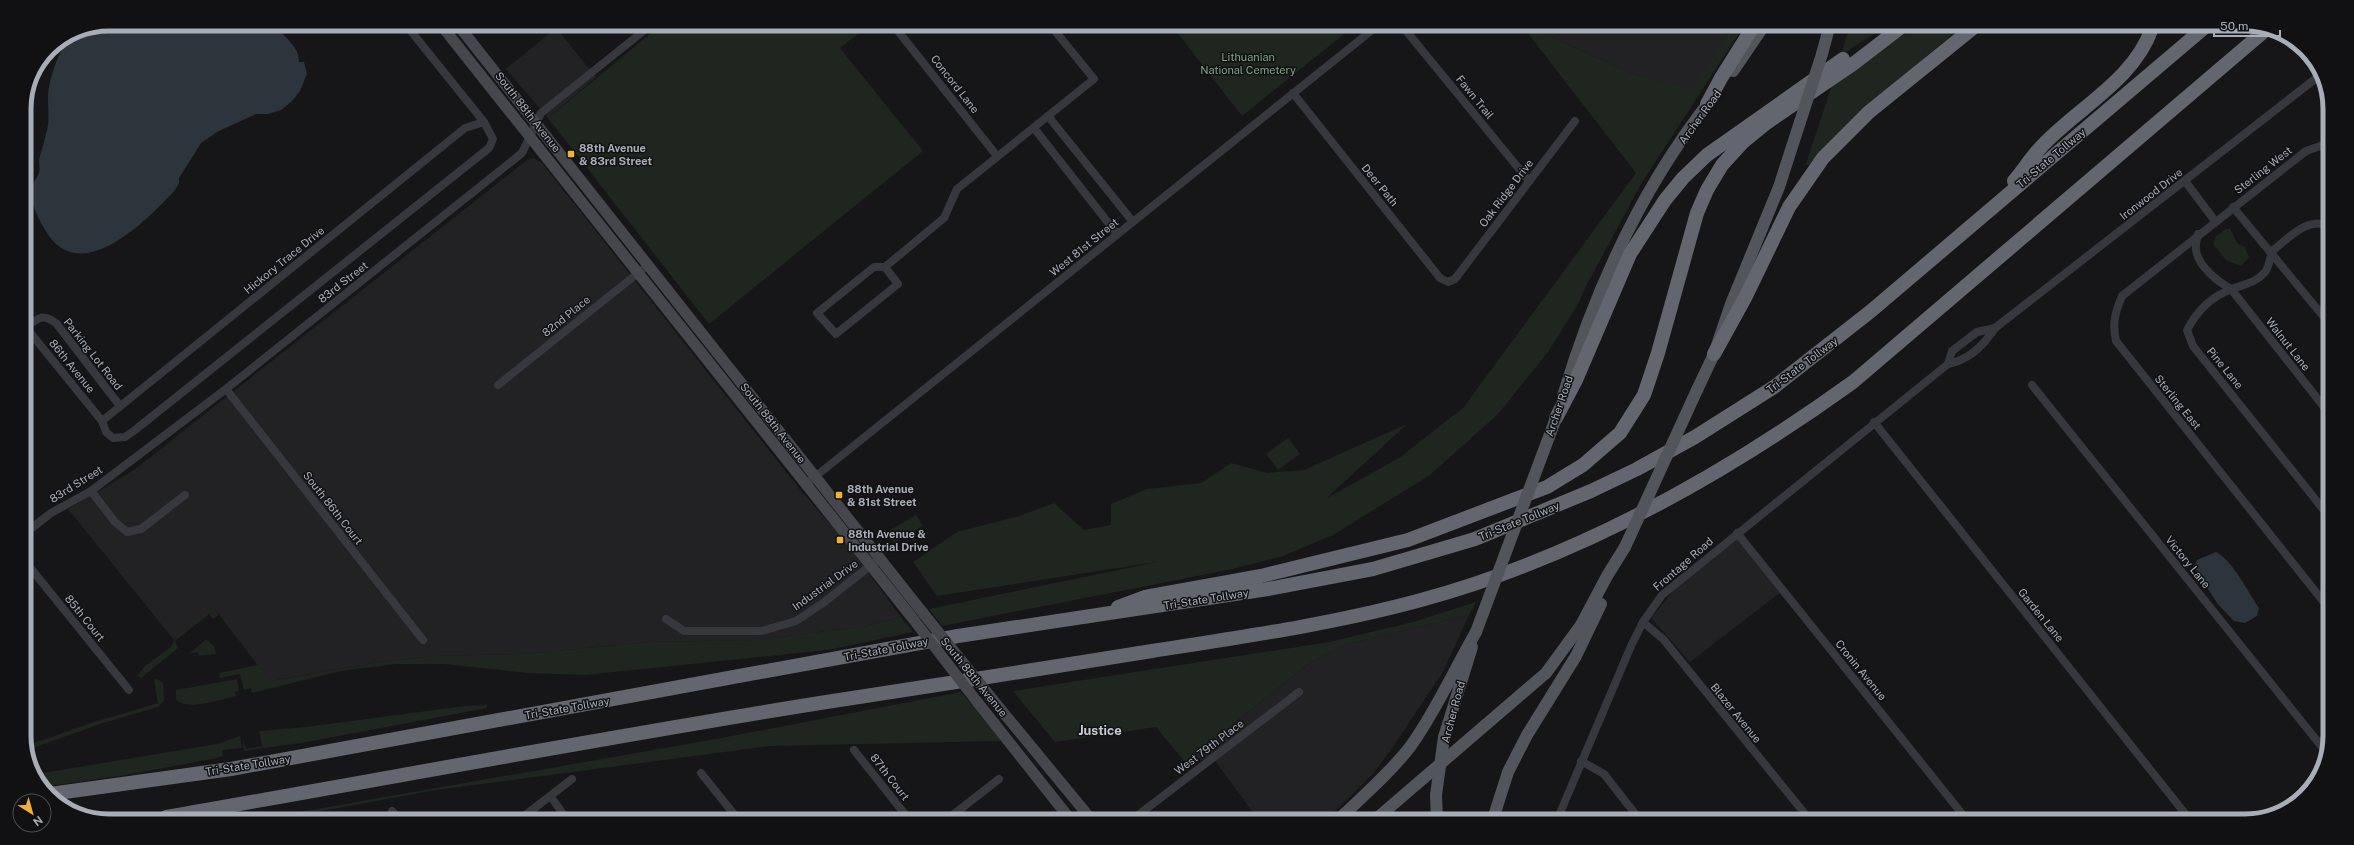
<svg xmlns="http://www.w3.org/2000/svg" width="2354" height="845" font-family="'Public Sans',sans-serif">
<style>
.built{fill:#222225}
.green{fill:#1e261f}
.water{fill:#2c353c}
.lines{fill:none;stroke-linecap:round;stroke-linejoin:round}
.street{stroke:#37383d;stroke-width:8}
.secondary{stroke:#45474d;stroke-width:11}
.primary{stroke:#53555c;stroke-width:12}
.highway{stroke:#63666e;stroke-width:14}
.secondary-bridge{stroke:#45474d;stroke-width:11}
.primary-bridge{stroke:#53555c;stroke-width:12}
.poi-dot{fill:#f2b134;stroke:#111113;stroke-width:1.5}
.labels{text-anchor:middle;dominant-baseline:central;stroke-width:3;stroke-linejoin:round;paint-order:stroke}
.park-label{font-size:11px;fill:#7fa381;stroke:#111113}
.street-label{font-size:11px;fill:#a8adb8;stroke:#111113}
.poi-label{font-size:11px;font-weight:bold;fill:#a8adb8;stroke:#111113;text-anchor:start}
.quarter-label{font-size:13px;font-weight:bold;fill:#c9ccd4;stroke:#111113}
.rim{fill:none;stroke:#a8adb8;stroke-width:5}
</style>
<rect width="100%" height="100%" fill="#161618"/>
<!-- built -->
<g class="built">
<polygon points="1529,27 1731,27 1694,90 1631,73"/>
<polygon points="556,28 596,77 548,118 506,69"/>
<polygon points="534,158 542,163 802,492 844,540 901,617 867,626 757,640 650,642 524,654 434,656 373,663 270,681 214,608 177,635 174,640 68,509 134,470 527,160"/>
<polygon points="1737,538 1781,592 1690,662 1651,618 1675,589"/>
<polygon points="1469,615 1444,670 1393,747 1372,775 1332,814 1324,819 1242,819 1252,811 1213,758 1185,762 1311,662 1348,644"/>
</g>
<!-- green -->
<g class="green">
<polygon points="661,25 868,26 840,48 923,151 709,324 548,118"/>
<polygon points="1172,26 1353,27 1242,116"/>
<polygon points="1523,27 1529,27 1631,73 1693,89 1731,27 1743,27 1641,184 1586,286 1578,304 1548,352 1498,414 1430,475 1333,535 1283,556 1233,569 942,626 929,609 1157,562 937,596 913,562 957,532 1019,516 1054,503 1084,530 1111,525 1111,504 1147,489 1201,483 1231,463 1267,473 1304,470 1407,424 1327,498 1399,458 1463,408 1636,173"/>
<polygon points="1849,28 1883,28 1841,55"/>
<polygon points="1913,28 1960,28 1922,60 1811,167 1806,164 1832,85"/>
<polygon points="2226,229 2230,229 2238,244 2245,247 2249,257 2241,266 2226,260 2213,244 2216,236"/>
<polygon points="1288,438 1300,454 1278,470 1266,454"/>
<polygon points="916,515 923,526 894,543 888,531"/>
<polygon points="1476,602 1469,615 1348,644 1311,662 1185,762 1156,727 1055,742 1013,691 1329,642 1413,622"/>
<polygon points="213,607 219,615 213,619 209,614 175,641 178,648 141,678 137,676 145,666 171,647 177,635"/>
<polygon points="901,617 913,632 828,650 585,675 528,673 443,664 396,664 341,671 252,693 251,688 244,690 240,674 220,678 219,673 257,665 255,661 271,681 373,663 434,656 524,654 650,642 757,640 867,626"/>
<polygon points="206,639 214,646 216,654 199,656 198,652 189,654"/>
<polygon points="157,679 163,683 164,700 158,707 103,723 27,750 26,746 91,723 158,703 154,680"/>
<path d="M 237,679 L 239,691 L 235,692 L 236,696 C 221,699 186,712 176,699 L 176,690 Z"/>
<polygon points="961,692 1001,741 770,746 436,790 290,817 271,817 716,739"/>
<polygon points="465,706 487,705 487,708 307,742 244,751 242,738 246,749 262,746 259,731 306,727"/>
<polygon points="240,736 242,748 222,750 223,756 217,758 120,776 41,787 37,774 217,744"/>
</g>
<!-- water -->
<g class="water">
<path d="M 109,24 L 276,24 C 283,39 299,44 299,62 L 304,62 L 307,74 L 300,91 L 292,101 L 281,110 L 268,114 L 256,114 L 219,131 L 201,143 L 179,178 L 179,183 L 175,190 C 149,218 85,285 49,236 C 41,224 33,209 31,195 C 30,184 36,181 39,173 C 40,169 39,164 39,160 C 41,151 44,143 46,134 C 50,122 48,111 48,98 C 48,80 61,41 77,31 C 84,26 100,26 109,24 Z"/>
<path d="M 2216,552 C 2234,562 2247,591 2259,608 L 2257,616 L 2245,623 L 2234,621 L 2217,603 L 2197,572 L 2195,566 L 2197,560 Z"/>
</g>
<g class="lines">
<!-- street -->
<g class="street">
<polyline points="894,26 997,156"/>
<polyline points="1403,27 1529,181"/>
<polyline points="1293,93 1440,278 1448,282 1455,279 1575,121"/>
<polyline points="1048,116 1133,222"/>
<polyline points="1034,128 1117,234"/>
<polyline points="2185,181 2215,221"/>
<polyline points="2233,207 2328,322"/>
<path d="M 2198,234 C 2197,239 2195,245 2196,250 C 2198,266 2218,282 2231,289 L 2328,412"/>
<path d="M 2272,251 C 2270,258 2269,267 2265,272 C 2256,283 2244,284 2232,289 C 2212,296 2197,311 2187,330 L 2193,346 L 2327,514"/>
<path d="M 2272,251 C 2288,239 2307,216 2329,226"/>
<polyline points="885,267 898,284 836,334 817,313 874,267 885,267 944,218 957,189 1094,79 1051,26"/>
<polyline points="24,325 102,421 106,432 113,438 125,437 135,430 489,148 493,139 484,122 406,25"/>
<path d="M 26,327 C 39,318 42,313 56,323 L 120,406"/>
<polyline points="1948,364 1952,351 1977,332 1995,328"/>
<polyline points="498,385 648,265"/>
<polyline points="2032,385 2326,752"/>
<polyline points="226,389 423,640"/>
<polyline points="102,421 465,128 484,122"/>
<polyline points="1874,422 2191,821"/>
<polyline points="806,484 1376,27"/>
<polyline points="91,491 115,522 127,532 141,529 185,495"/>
<polyline points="1737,533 1967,820"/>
<polyline points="24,534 51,513 91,491 226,389 522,153 541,113 651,25"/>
<polyline points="24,560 129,690"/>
<path d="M 2327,606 L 2116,341 C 2112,323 2115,313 2122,296 L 2306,151 L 2323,145 L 2330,146"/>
<polyline points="666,619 684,631 762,631 796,621 823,603 880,558"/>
<polyline points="1643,622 1663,639 1810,820"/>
<polyline points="2319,743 2326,737"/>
<polyline points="854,750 908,818"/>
<polyline points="1581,761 1604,774 1640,820"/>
<polyline points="701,773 737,818"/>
<polyline points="551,797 566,818"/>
<polyline points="392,811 398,817"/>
<polyline points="523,817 572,779"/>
<polyline points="949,818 999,779"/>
<polyline points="1133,819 1299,692"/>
<path d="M 1557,820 L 1631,646 L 1643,622 L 1662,595 L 1948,364 C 1969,360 1984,345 1995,328 L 2319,76"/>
</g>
<!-- secondary -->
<g class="secondary">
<polyline points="441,25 910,615"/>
<polyline points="458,25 923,613"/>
<polyline points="993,700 1091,819"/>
<polyline points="978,703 1070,819"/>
</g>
<!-- primary -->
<g class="primary">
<polyline points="1822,54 1829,28"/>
<polyline points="1733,71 1763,27"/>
<polyline points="1697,390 1714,354 1731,304 1779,187 1800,122"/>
<path d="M 1563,396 C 1595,289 1643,185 1713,97"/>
<polyline points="1444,737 1472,647"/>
<polyline points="1436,795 1437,819"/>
<path d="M 1339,819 C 1363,796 1389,774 1410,747 C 1436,711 1454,670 1476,632"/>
<polyline points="1376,819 1546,673 1581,625 1607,576 1625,547"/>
<polyline points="1493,819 1508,772 1527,735 1576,656 1601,604"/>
</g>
<!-- highway -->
<g class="highway">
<polyline points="1707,104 1721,78 1753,27"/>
<path d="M 2014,181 C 2024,169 2032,156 2043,145 C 2079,107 2134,80 2152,28"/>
<polyline points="1714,354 1746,296 1789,207 1823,158 1869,112 1973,28"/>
<polyline points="1556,418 1576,380 1630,254 1665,200 1683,178 1707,155 1843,59"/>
<polyline points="1118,607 1145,597 1261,576 1408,540 1547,487 1583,465 1620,433 1644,395 1658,353 1697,213 1707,190 1722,165 1743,142 1765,124 1853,64 1900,28"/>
<polyline points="50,794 231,769 958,636 1268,589 1373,569 1475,539 1591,491 1637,469 1695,437 1774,387 1871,311 2204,28"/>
<path d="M 166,817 C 384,779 601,738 820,703 C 931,686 1041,669 1152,651 C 1242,637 1333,624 1421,600 C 1576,558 1724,475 1853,382 L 2268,28"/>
</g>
<!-- secondary-bridge -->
<g class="secondary-bridge">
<polyline points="923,613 993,700"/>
<polyline points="910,615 978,703"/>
</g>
<!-- primary-bridge -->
<g class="primary-bridge">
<polyline points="1800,122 1822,54"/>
<polyline points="1625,547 1697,390"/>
<polyline points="1476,632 1556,418"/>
<polyline points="1436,795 1444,737"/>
</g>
</g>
<!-- markers -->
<g class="poi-dot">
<rect x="567" y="150" width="8" height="8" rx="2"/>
<rect x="835" y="491" width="8" height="8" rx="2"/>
<rect x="836" y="536" width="8" height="8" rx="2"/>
</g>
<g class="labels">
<!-- park labels -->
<g class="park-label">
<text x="1248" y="57">Lithuanian<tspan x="1248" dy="13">National Cemetery</tspan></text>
</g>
<!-- street labels -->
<g class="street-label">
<text transform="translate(955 84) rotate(52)">Concord Lane</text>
<text transform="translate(1475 97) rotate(51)">Fawn Trail</text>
<text transform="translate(528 112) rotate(52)">South 88th Avenue</text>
<text transform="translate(1700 117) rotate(-54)">Archer Road</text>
<text transform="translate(2051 158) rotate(-40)">Tri-State Tollway</text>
<text transform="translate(2263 170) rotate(-38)">Sterling West</text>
<text transform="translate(1380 185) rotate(51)">Deer Path</text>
<text transform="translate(1506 193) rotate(-53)">Oak Ridge Drive</text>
<text transform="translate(2151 194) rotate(-38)">Ironwood Drive</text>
<text transform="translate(1084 247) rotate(-39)">West 81st Street</text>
<text transform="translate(284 260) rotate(-39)">Hickory Trace Drive</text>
<text transform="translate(343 282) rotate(-38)">83rd Street</text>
<text transform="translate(566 316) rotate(-39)">82nd Place</text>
<text transform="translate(2288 344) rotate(52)">Walnut Lane</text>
<text transform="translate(93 354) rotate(52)">Parking Lot Road</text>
<text transform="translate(1802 365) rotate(-37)">Tri-State Tollway</text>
<text transform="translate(72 366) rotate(51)">86th Avenue</text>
<text transform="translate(2225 368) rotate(51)">Pine Lane</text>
<text transform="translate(2178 402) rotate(51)">Sterling East</text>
<text transform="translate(1559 406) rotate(-71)">Archer Road</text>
<text transform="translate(773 423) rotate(52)">South 88th Avenue</text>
<text transform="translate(76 484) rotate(-32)">83rd Street</text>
<text transform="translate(333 508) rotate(52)">South 86th Court</text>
<text transform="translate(1519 521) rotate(-22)">Tri-State Tollway</text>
<text transform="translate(2188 562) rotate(51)">Victory Lane</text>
<text transform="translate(1683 564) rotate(-41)">Frontage Road</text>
<text transform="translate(825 585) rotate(-36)">Industrial Drive</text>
<text transform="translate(1206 599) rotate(-9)">Tri-State Tollway</text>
<text transform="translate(2041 615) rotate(51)">Garden Lane</text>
<text transform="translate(85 618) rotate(51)">85th Court</text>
<text transform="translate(886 649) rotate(-11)">Tri-State Tollway</text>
<text transform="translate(1861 670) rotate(51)">Cronin Avenue</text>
<text transform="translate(974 677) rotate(51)">South 88th Avenue</text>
<text transform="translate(567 708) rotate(-10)">Tri-State Tollway</text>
<text transform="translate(1453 712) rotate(-75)">Archer Road</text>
<text transform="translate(1736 713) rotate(51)">Blazer Avenue</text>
<text transform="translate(1209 747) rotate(-37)">West 79th Place</text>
<text transform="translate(248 765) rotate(-9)">Tri-State Tollway</text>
<text transform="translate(890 777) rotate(52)">87th Court</text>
</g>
<!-- poi labels -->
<g class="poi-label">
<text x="579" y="148">88th Avenue<tspan x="579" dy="13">&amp; 83rd Street</tspan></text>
<text x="847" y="489">88th Avenue<tspan x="847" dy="13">&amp; 81st Street</tspan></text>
<text x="848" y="534">88th Avenue &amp;<tspan x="848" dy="13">Industrial Drive</tspan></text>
</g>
<!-- quarter labels -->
<g class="quarter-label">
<text x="1100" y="730">Justice</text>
</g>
</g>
<!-- crop -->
<path d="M0 0H2354V845H0ZM109 31H2245A78 78 0 0 1 2323 109V736A78 78 0 0 1 2245 814H109A78 78 0 0 1 31 736V109A78 78 0 0 1 109 31Z" fill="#111113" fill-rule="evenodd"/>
<path class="rim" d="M109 31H2245A78 78 0 0 1 2323 109V736A78 78 0 0 1 2245 814H109A78 78 0 0 1 31 736V109A78 78 0 0 1 109 31Z"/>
<!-- north arrow -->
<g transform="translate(32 813) rotate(143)"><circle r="19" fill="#111113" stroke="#4d4f55"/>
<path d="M0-3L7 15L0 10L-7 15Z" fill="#f2b134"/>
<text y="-6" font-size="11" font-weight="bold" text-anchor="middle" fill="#a8adb8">N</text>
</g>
<!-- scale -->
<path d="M2214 30v6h66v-6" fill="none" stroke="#a8adb8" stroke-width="2"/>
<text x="2220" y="30" font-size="12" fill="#a8adb8" stroke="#111113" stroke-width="3" paint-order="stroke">50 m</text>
</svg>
